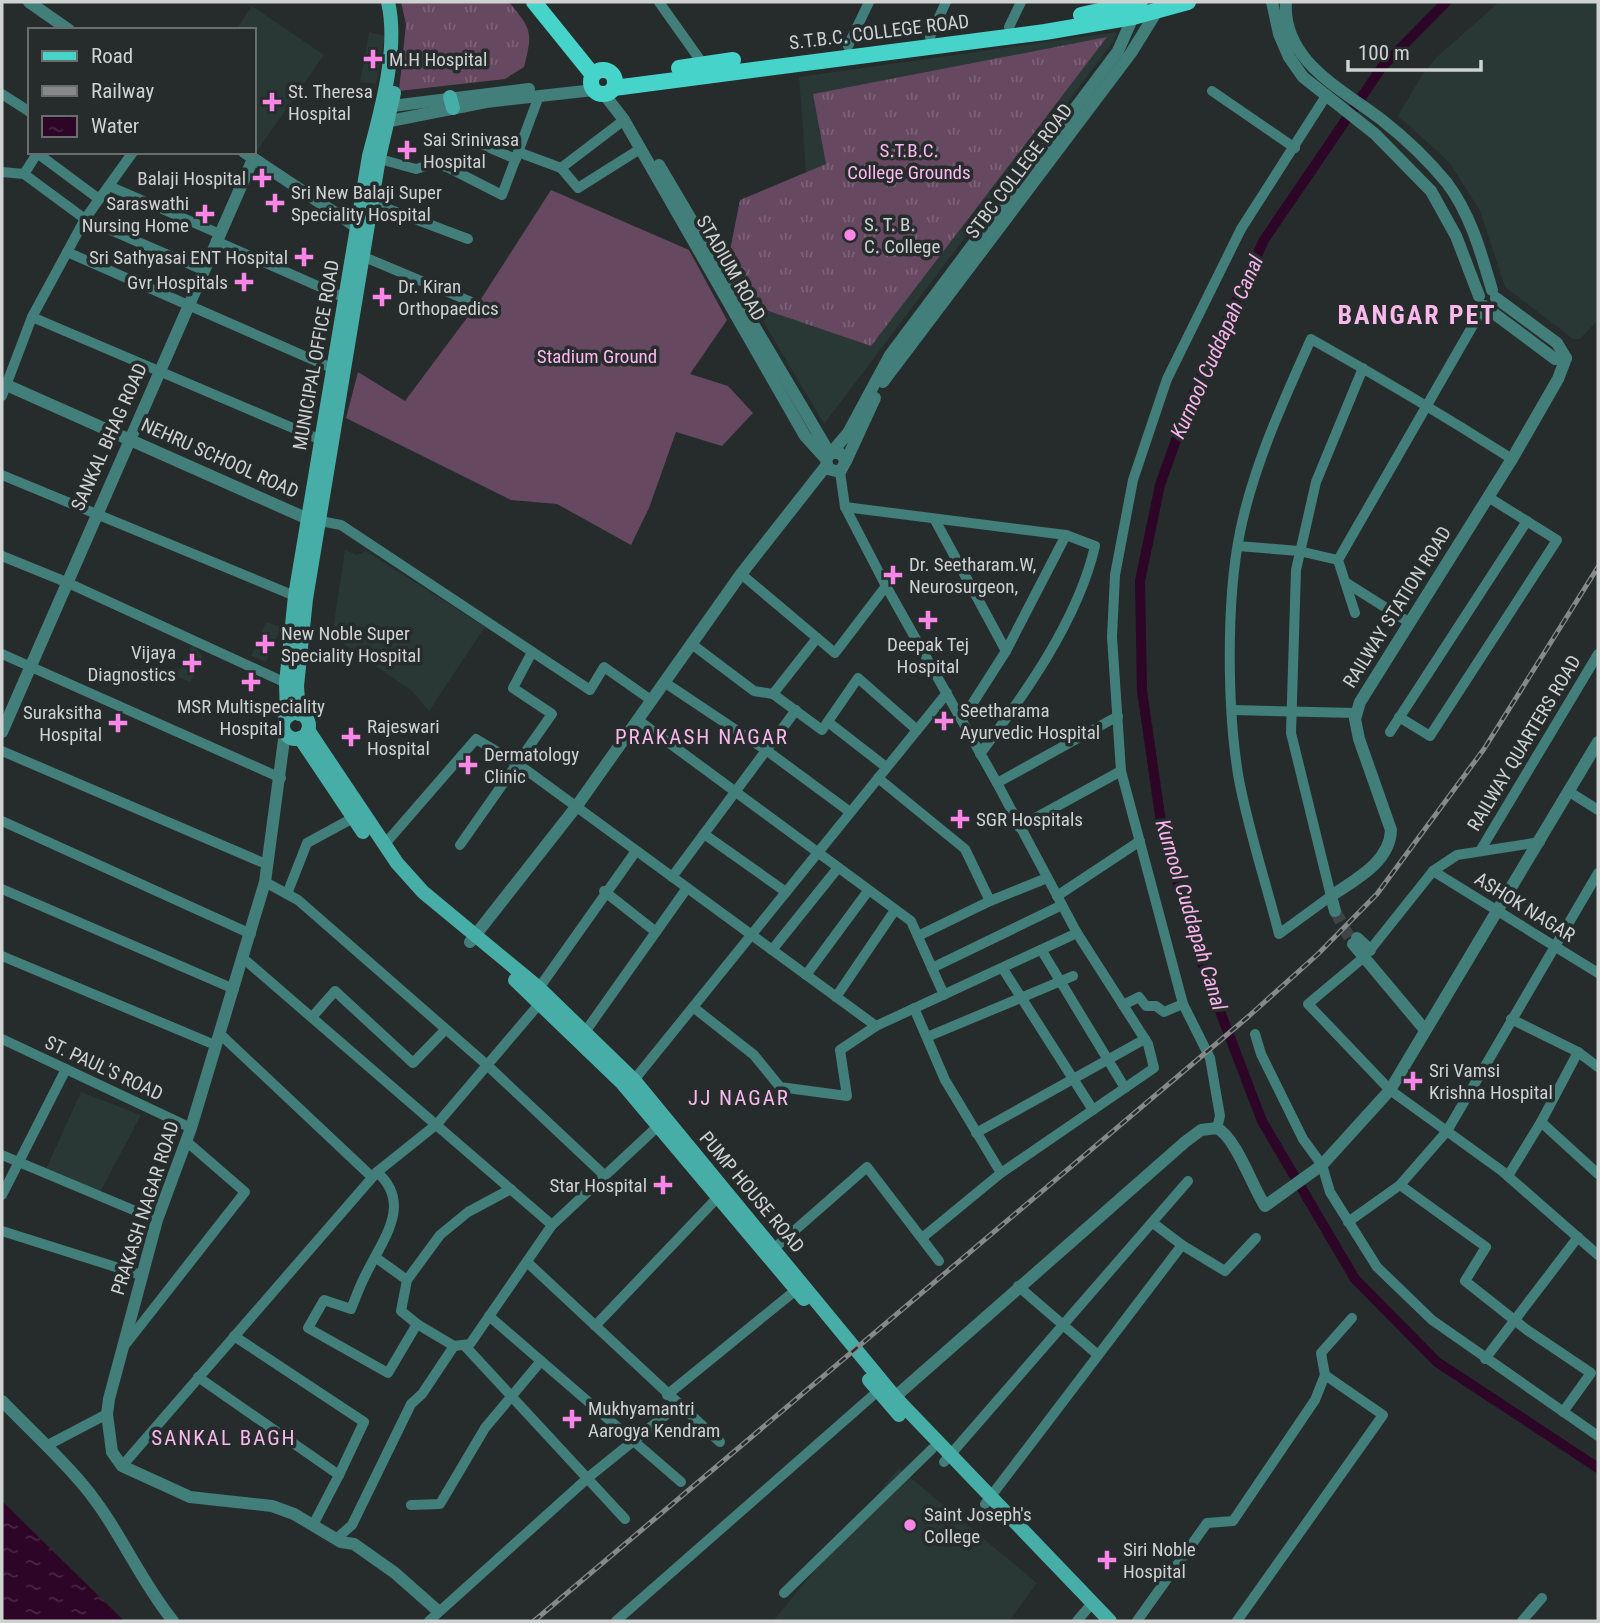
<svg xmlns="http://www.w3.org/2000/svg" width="1600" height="1623" font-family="'Roboto Condensed',sans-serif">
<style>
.built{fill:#293735}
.grass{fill:url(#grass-tufts)}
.garden{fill:#664960}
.water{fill:url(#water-ripples)}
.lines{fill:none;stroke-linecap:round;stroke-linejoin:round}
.canal{stroke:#2c0527;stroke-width:10}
.tertiary-tunnel{stroke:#3f4444;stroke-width:12;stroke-dasharray:12 6;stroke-linecap:butt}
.minor{stroke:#427e7a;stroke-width:10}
.tertiary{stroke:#427e7a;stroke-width:12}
.secondary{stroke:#47aea7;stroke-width:14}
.primary{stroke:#46d3ca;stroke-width:16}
.rail-casing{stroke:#858989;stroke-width:5}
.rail{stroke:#262b2b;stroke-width:2.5;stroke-dasharray:8;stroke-linecap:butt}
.poi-dot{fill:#fa87e7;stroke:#262b2b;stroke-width:2.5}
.labels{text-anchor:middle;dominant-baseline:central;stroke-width:7;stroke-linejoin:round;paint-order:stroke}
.street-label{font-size:19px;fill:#ced2d1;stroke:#262b2b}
.poi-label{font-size:19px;fill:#ced2d1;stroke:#262b2b;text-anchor:start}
.park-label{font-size:19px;fill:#feb7f0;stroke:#262b2b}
.water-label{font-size:21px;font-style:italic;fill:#f9b2eb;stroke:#262b2b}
.neighbourhood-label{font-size:21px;letter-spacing:2px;fill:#fab9ed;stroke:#262b2b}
.district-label{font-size:26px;font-weight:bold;letter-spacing:2px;fill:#fab9ed;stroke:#262b2b}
</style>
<defs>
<pattern id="grass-tufts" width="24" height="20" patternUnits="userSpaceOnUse" patternTransform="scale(1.75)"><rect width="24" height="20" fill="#664960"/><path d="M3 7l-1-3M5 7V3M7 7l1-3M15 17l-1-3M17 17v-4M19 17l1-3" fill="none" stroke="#7b6276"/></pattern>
<pattern id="water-ripples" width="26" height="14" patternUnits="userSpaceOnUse" patternTransform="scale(1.75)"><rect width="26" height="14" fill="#2c0527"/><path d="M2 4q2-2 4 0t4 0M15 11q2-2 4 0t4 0" fill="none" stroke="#492945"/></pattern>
</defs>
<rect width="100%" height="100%" fill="#262b2b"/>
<!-- built -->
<g class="built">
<polygon points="1499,2 1598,2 1598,320 1580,339 1573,339 1505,287 1480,211 1449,162 1398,116 1422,75 1437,57"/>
<polygon points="252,6 324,55 257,151 254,149 254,30 236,30"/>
<polygon points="369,32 385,36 376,84 360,82"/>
<polygon points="1117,32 1113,42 824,424 754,306 726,271 740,200 806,173 799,77"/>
<polygon points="345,550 357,555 366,551 485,627 429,711 412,691 332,636"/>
<polygon points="266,622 281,627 266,662 251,656"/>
<polygon points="193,644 204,658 190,682 176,676"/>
<polygon points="81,1092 141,1115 99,1194 46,1169"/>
<polygon points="899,1468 1037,1583 1009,1621 773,1621"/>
</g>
<!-- grass -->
<g class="grass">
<path d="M 401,2 L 509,2 C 532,30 533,32 524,67 L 505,79 L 399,91 L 406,24 Z"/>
<polygon points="1107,37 871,346 754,306 726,271 740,200 826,164 813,94"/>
</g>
<!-- garden -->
<polygon class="garden" points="551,190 689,250 727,320 690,374 728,386 753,413 722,446 676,432 649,508 631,545 557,504 511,500 346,418 358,372 405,401 481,299"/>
<!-- water -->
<polygon class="water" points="2,1501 118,1615 124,1621 2,1621"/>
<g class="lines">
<!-- canal -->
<polyline class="canal" points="1446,2 1382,67 1264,240 1189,404 1160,485 1140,581 1142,691 1163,836 1205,972 1262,1121 1355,1279 1437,1362 1598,1468"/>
<!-- tertiary-tunnel -->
<polyline class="tertiary-tunnel" points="1335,911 1353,944"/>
<!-- minor -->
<g class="minor">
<polyline points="659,2 703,64"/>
<polyline points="1009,27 1021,2"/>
<polyline points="930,37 946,2"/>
<polyline points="848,46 869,2"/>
<polyline points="1212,91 1295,148"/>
<polyline points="2,94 30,112"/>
<polyline points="483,145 516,159"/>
<polyline points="518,152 561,168 624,120"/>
<polyline points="37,153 99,199"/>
<polyline points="376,158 416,169 433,164 447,167 502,195 539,96"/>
<polyline points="561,168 578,188 640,149"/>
<polyline points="2,172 24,174 85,219 203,270"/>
<polyline points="24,174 38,152"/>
<polyline points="109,186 220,234"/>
<polyline points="367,201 468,239"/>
<polyline points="216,241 345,298"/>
<polyline points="67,252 334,369"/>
<polyline points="364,257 474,303"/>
<polyline points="32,317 85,219 133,152"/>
<path d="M 1363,368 L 1316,482 L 1296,570 L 1291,733 L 1331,896 L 1279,934 C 1266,883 1249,832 1239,780 C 1227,711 1226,601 1240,532 C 1254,464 1283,402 1311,339 C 1379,377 1446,417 1512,459"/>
<polyline points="2,396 32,317 321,440"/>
<polyline points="840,472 845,507 886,586 997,783 1077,933 1148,1044 1154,1068 1001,1173"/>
<polyline points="2,475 295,596"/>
<path d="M 845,507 L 1066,535 L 1095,546 C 1078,620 1025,694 980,754"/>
<polyline points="315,520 341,525 590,690 604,667 651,700"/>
<polyline points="935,520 1006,651"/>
<polyline points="1238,546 1299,551 1338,560"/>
<polyline points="2,556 66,582 286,683"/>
<polyline points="741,574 835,653 886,586"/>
<polyline points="1345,582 1410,623"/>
<polyline points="1355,613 1338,560 1484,306"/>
<polyline points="693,645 754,691 773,694 817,638"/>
<polyline points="2,654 281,778"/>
<polyline points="664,682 766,750 850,812"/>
<polyline points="773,694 822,730 858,678 917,730"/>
<polyline points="1232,710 1356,713"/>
<polyline points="1399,717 1430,736 1557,540 1488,497"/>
<polyline points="638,720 911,921 944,995"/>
<polyline points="962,720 1006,651 1066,535"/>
<polyline points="828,722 886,767"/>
<polyline points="1390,732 1527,521"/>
<polyline points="2,751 266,864"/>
<polyline points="878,778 965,849 990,901 918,936"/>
<polyline points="997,783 1118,716"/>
<polyline points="1568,791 1598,810"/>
<polyline points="2,821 251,934"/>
<polyline points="1019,827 1121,771"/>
<polyline points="704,834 786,892"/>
<polyline points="384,845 476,739 518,764 876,1026"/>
<polyline points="460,845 552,714 513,688 532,652"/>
<polyline points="1480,851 1598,654"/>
<polyline points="1433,871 1598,973"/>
<polyline points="672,877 796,710"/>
<polyline points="265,882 298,900 487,1065 604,1175"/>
<polyline points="2,889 234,989"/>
<polyline points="604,891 656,932"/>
<polyline points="287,894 307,843 353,818"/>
<polyline points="1057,896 1140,841"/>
<polyline points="990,901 1047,878"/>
<polyline points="772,950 837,869"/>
<polyline points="1370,950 1433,871 1457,855 1540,842"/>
<polyline points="1042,951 1125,1088"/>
<polyline points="2,956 215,1045"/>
<polyline points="1363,958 1308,1004 1390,1090 1502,1171 1598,1255"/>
<polyline points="244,959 552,1225"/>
<polyline points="932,968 1062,905"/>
<polyline points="1003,969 1093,1110"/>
<polyline points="806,975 868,891"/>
<polyline points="539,988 636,851"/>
<polyline points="836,997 895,910"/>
<polyline points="1123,1005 1139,997 1146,1006 1156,1006 1164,1012 1183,1004"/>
<polyline points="693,1007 754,1055 780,1087 847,1096 840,1050 876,1026 1077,933"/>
<polyline points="914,1008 945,1080 1001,1173 922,1238"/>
<polyline points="313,1016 335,991 413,1063 445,1030"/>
<polyline points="1511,1019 1578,1052 1598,1067"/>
<polyline points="585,1032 687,888"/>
<polyline points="219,1033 372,1177"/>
<polyline points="1255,1034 1261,1054 1303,1139 1322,1165 1330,1192 1377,1267 1432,1320 1598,1436"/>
<polyline points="927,1037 1073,976"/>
<polyline points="2,1039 191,1128"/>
<polyline points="634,1080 947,693"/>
<polyline points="1541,1122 1598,1174"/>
<polyline points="1217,1128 1220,1116 1210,1058 1183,1004 1121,771 1112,637 1115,575 1133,480 1167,379 1241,229 1326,96"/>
<polyline points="976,1133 1145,1039"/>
<polyline points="2,1155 157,1220"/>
<polyline points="1508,1176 1541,1122 1578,1052"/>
<polyline points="2,1195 66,1069"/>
<polyline points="1348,1222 1400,1185"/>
<polyline points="1153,1223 1182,1245"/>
<polyline points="2,1231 141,1275"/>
<polyline points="770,1252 867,1167 939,1261"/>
<polyline points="375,1257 407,1280 401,1311 417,1324"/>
<polyline points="527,1262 720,1442"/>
<polyline points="407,1280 440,1235 468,1212 511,1189"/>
<polyline points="1018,1286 1098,1355"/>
<polyline points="489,1316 681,1482"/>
<polyline points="595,1326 718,1197"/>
<polyline points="234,1336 364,1422 339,1475"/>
<polyline points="125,1345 245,1192 186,1141"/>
<polyline points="464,1345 625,1519"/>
<polyline points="454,1346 470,1344 552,1225 657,1127"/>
<polyline points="1485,1359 1578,1237"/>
<polyline points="198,1377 339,1475 313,1525"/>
<polyline points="667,1395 796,1290"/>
<polyline points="1563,1412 1591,1373 1527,1330 1465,1281 1486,1247 1400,1185 1447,1131 1598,873"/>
<polyline points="46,1446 107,1414"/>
<polyline points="944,1462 1188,1181"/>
<polyline points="122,1466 377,1172 437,1124 540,1003"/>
<polyline points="985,1504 1182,1245 1225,1271 1256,1238"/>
<polyline points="411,1505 440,1504 485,1428 541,1361"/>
<path d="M 336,1539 L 352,1525 L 411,1404 L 422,1394 L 454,1346 L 417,1324 L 388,1373 L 308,1328 L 324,1300 L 351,1309 C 356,1297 360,1285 366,1274 C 383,1239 413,1204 377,1172"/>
<polyline points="784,1593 932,1449"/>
<polyline points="429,1621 590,1476 678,1405"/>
<polyline points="616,1621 878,1391"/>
<polyline points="1077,1621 1088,1608"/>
<polyline points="1137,1621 1207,1523 1233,1521 1315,1400 1325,1375 1321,1353 1352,1318"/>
<polyline points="1237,1621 1383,1415 1325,1375"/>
<polyline points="1522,1621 1542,1598"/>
</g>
<!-- tertiary -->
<g class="tertiary">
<polyline points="29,2 69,30"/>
<polyline points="1272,2 1279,34 1289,57 1303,77 1375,134 1431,191 1456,236 1479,296"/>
<path d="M 1286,2 C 1282,61 1342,89 1382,120 C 1405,138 1429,161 1447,183 C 1471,215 1481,253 1492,290"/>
<polyline points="604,94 624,120 805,436 826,459"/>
<polyline points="384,104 392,106 529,89"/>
<polyline points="380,118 390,121 486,102 594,90"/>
<polyline points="244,152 358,228"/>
<polyline points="659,165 830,454"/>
<polyline points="1484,306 1555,359 1566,358"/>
<polyline points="883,382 1131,53 1157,11"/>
<polyline points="2,383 308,519"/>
<polyline points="833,453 840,453 846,461 840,472 828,469 826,459 848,433 890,355 1118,51 1133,17"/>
<polyline points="846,461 875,398"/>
<polyline points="2,732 253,159"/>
<polyline points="285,732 265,882 191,1128 157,1220 109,1399 107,1414 112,1452 122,1466 190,1497 272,1506 294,1514 341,1542 354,1544 395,1573 438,1611"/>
<path d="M 1335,911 L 1331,896 C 1356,879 1390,862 1391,830 L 1359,739 L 1355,719 L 1360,702 L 1512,459 L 1558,379 L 1566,358 L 1557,343 L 1496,298"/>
<polyline points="1357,938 1370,950"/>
<polyline points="470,942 576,807 741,574 826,466"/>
<polyline points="1353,944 1425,1030"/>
<path d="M 2,1401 C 29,1429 59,1456 84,1486 C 119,1528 139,1579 173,1621"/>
<path d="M 888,1403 L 1185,1142 L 1201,1130 L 1217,1128 C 1236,1138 1252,1186 1265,1206 L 1322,1165 L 1390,1090 L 1598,742"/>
</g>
<!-- secondary -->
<g class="secondary">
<polyline points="450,97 453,108"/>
<circle cx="296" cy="726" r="13"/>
<polyline points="299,714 297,686 306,599 379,158 394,93"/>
<path d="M 287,717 L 286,683 L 295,596 L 369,156 C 381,111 399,48 388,2"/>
<polyline points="308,730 397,863 423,892 539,988 634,1080 895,1397 1110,1621"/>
<polyline points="300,738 363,832"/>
<polyline points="515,980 622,1083 804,1299"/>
<polyline points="869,1380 899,1415"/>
</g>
<!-- primary -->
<g class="primary">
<polyline points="534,2 593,75"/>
<polyline points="1081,15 1140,2"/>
<polyline points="679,68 733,60"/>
<circle cx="603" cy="82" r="12"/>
<polyline points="614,88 1045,32 1133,17 1188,2"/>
</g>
<defs>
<polyline id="rail" points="534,1621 1249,1016 1318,954 1377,894 1484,749 1598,567"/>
</defs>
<!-- rail casing -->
<use href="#rail" class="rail-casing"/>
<!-- rail -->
<use href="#rail" class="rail"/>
</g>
<!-- markers -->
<g class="poi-dot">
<path d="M369.5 48.5h7v7h7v7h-7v7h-7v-7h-7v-7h7z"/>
<path d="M268.5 91.5h7v7h7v7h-7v7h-7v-7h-7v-7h7z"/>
<path d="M403.5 139.5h7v7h7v7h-7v7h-7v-7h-7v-7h7z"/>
<path d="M258.5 167.5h7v7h7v7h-7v7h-7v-7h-7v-7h7z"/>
<path d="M271.5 192.5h7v7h7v7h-7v7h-7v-7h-7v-7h7z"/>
<path d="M201.5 203.5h7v7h7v7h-7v7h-7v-7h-7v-7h7z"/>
<circle cx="850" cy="235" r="7"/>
<path d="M300.5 246.5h7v7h7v7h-7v7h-7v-7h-7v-7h7z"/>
<path d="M240.5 271.5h7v7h7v7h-7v7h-7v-7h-7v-7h7z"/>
<path d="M378.5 286.5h7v7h7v7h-7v7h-7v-7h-7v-7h7z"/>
<path d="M889.5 564.5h7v7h7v7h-7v7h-7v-7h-7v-7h7z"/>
<path d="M924.5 609.5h7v7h7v7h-7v7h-7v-7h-7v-7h7z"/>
<path d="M261.5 633.5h7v7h7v7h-7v7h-7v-7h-7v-7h7z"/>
<path d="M188.5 652.5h7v7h7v7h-7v7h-7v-7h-7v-7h7z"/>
<path d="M247.5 671.5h7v7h7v7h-7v7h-7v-7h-7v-7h7z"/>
<path d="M940.5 710.5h7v7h7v7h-7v7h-7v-7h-7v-7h7z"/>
<path d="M114.5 712.5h7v7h7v7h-7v7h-7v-7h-7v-7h7z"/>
<path d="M347.5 726.5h7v7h7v7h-7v7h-7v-7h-7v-7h7z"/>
<path d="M464.5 754.5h7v7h7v7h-7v7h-7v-7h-7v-7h7z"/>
<path d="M956.5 808.5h7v7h7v7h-7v7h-7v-7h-7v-7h7z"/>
<path d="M1409.5 1070.5h7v7h7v7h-7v7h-7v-7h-7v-7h7z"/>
<path d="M659.5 1174.5h7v7h7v7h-7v7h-7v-7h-7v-7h7z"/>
<path d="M568.5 1408.5h7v7h7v7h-7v7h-7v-7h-7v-7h7z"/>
<circle cx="910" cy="1525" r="7"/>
<path d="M1103.5 1549.5h7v7h7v7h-7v7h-7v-7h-7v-7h7z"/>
</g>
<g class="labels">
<!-- street labels -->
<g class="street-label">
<text transform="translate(879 32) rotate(-7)">S.T.B.C. COLLEGE ROAD</text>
<text transform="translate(1019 171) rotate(-53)">STBC COLLEGE ROAD</text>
<text transform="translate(731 268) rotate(60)">STADIUM ROAD</text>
<text transform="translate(316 355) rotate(-80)">MUNICIPAL OFFICE ROAD</text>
<text transform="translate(109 437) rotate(-66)">SANKAL BHAG ROAD</text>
<text transform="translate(220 458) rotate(24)">NEHRU SCHOOL ROAD</text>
<text transform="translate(1397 607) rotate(-58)">RAILWAY STATION ROAD</text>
<text transform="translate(1524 743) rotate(-59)">RAILWAY QUARTERS ROAD</text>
<text transform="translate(1525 907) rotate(32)">ASHOK NAGAR</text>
<text transform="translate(104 1068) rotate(25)">ST. PAUL'S ROAD</text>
<text transform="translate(752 1192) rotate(50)">PUMP HOUSE ROAD</text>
<text transform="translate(145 1208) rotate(-72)">PRAKASH NAGAR ROAD</text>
</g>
<!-- poi labels -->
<g class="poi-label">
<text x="389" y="59">M.H Hospital</text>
<text x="288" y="91">St. Theresa<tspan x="288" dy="22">Hospital</tspan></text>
<text x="423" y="139">Sai Srinivasa<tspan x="423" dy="22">Hospital</tspan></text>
<text x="246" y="178" text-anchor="end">Balaji Hospital</text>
<text x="291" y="192">Sri New Balaji Super<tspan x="291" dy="22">Speciality Hospital</tspan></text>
<text x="189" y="203" text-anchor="end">Saraswathi<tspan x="189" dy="22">Nursing Home</tspan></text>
<text x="864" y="224">S. T. B.<tspan x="864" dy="22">C. College</tspan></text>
<text x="288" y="257" text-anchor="end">Sri Sathyasai ENT Hospital</text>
<text x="228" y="282" text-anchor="end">Gvr Hospitals</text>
<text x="398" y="286">Dr. Kiran<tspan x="398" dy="22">Orthopaedics</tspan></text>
<text x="909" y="564">Dr. Seetharam.W,<tspan x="909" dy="22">Neurosurgeon,</tspan></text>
<text x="281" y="633">New Noble Super<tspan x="281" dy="22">Speciality Hospital</tspan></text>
<text x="928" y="644" text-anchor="middle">Deepak Tej<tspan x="928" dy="22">Hospital</tspan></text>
<text x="176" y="652" text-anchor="end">Vijaya<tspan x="176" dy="22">Diagnostics</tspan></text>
<text x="251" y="706" text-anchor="middle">MSR Multispeciality<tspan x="251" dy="22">Hospital</tspan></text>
<text x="960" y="710">Seetharama<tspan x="960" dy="22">Ayurvedic Hospital</tspan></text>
<text x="102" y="712" text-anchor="end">Suraksitha<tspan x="102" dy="22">Hospital</tspan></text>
<text x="367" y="726">Rajeswari<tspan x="367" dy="22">Hospital</tspan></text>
<text x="484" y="754">Dermatology<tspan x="484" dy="22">Clinic</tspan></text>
<text x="976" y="819">SGR Hospitals</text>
<text x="1429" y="1070">Sri Vamsi<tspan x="1429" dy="22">Krishna Hospital</tspan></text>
<text x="647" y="1185" text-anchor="end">Star Hospital</text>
<text x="588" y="1408">Mukhyamantri<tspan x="588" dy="22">Aarogya Kendram</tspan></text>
<text x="924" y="1514">Saint Joseph's<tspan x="924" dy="22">College</tspan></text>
<text x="1123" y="1549">Siri Noble<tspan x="1123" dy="22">Hospital</tspan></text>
</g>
<!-- park labels -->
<g class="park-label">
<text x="909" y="150">S.T.B.C.<tspan x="909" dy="22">College Grounds</tspan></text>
<text x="597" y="356">Stadium Ground</text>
</g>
<!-- water labels -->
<g class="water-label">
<text transform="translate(1217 347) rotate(-66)">Kurnool Cuddapah Canal</text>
<text transform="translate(1191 915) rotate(73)">Kurnool Cuddapah Canal</text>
</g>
<!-- neighbourhood labels -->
<g class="neighbourhood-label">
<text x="702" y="737">PRAKASH NAGAR</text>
<text x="739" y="1098">JJ NAGAR</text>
<text x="224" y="1438">SANKAL BAGH</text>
</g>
<!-- district labels -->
<g class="district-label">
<text x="1417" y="315">BANGAR PET</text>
</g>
</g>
<!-- border -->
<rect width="1600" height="1623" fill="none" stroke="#ced2d1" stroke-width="7"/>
<!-- legend -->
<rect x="28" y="28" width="228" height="126" fill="#262b2b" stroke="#696e6d" stroke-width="2"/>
<rect x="42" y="51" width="35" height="10" fill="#46d3ca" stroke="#696e6d" stroke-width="2"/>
<text x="91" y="63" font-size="21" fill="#ced2d1">Road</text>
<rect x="42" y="86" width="35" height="10" fill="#858989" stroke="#696e6d" stroke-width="2"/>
<text x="91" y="98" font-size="21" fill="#ced2d1">Railway</text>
<rect x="42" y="116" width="35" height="21" fill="url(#water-ripples)" stroke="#696e6d" stroke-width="2"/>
<text x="91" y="133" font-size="21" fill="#ced2d1">Water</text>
<!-- scale -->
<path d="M1348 60v10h133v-10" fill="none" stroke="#ced2d1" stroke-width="3.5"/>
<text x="1358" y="60" font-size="21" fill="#ced2d1" stroke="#262b2b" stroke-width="5" paint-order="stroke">100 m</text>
</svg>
